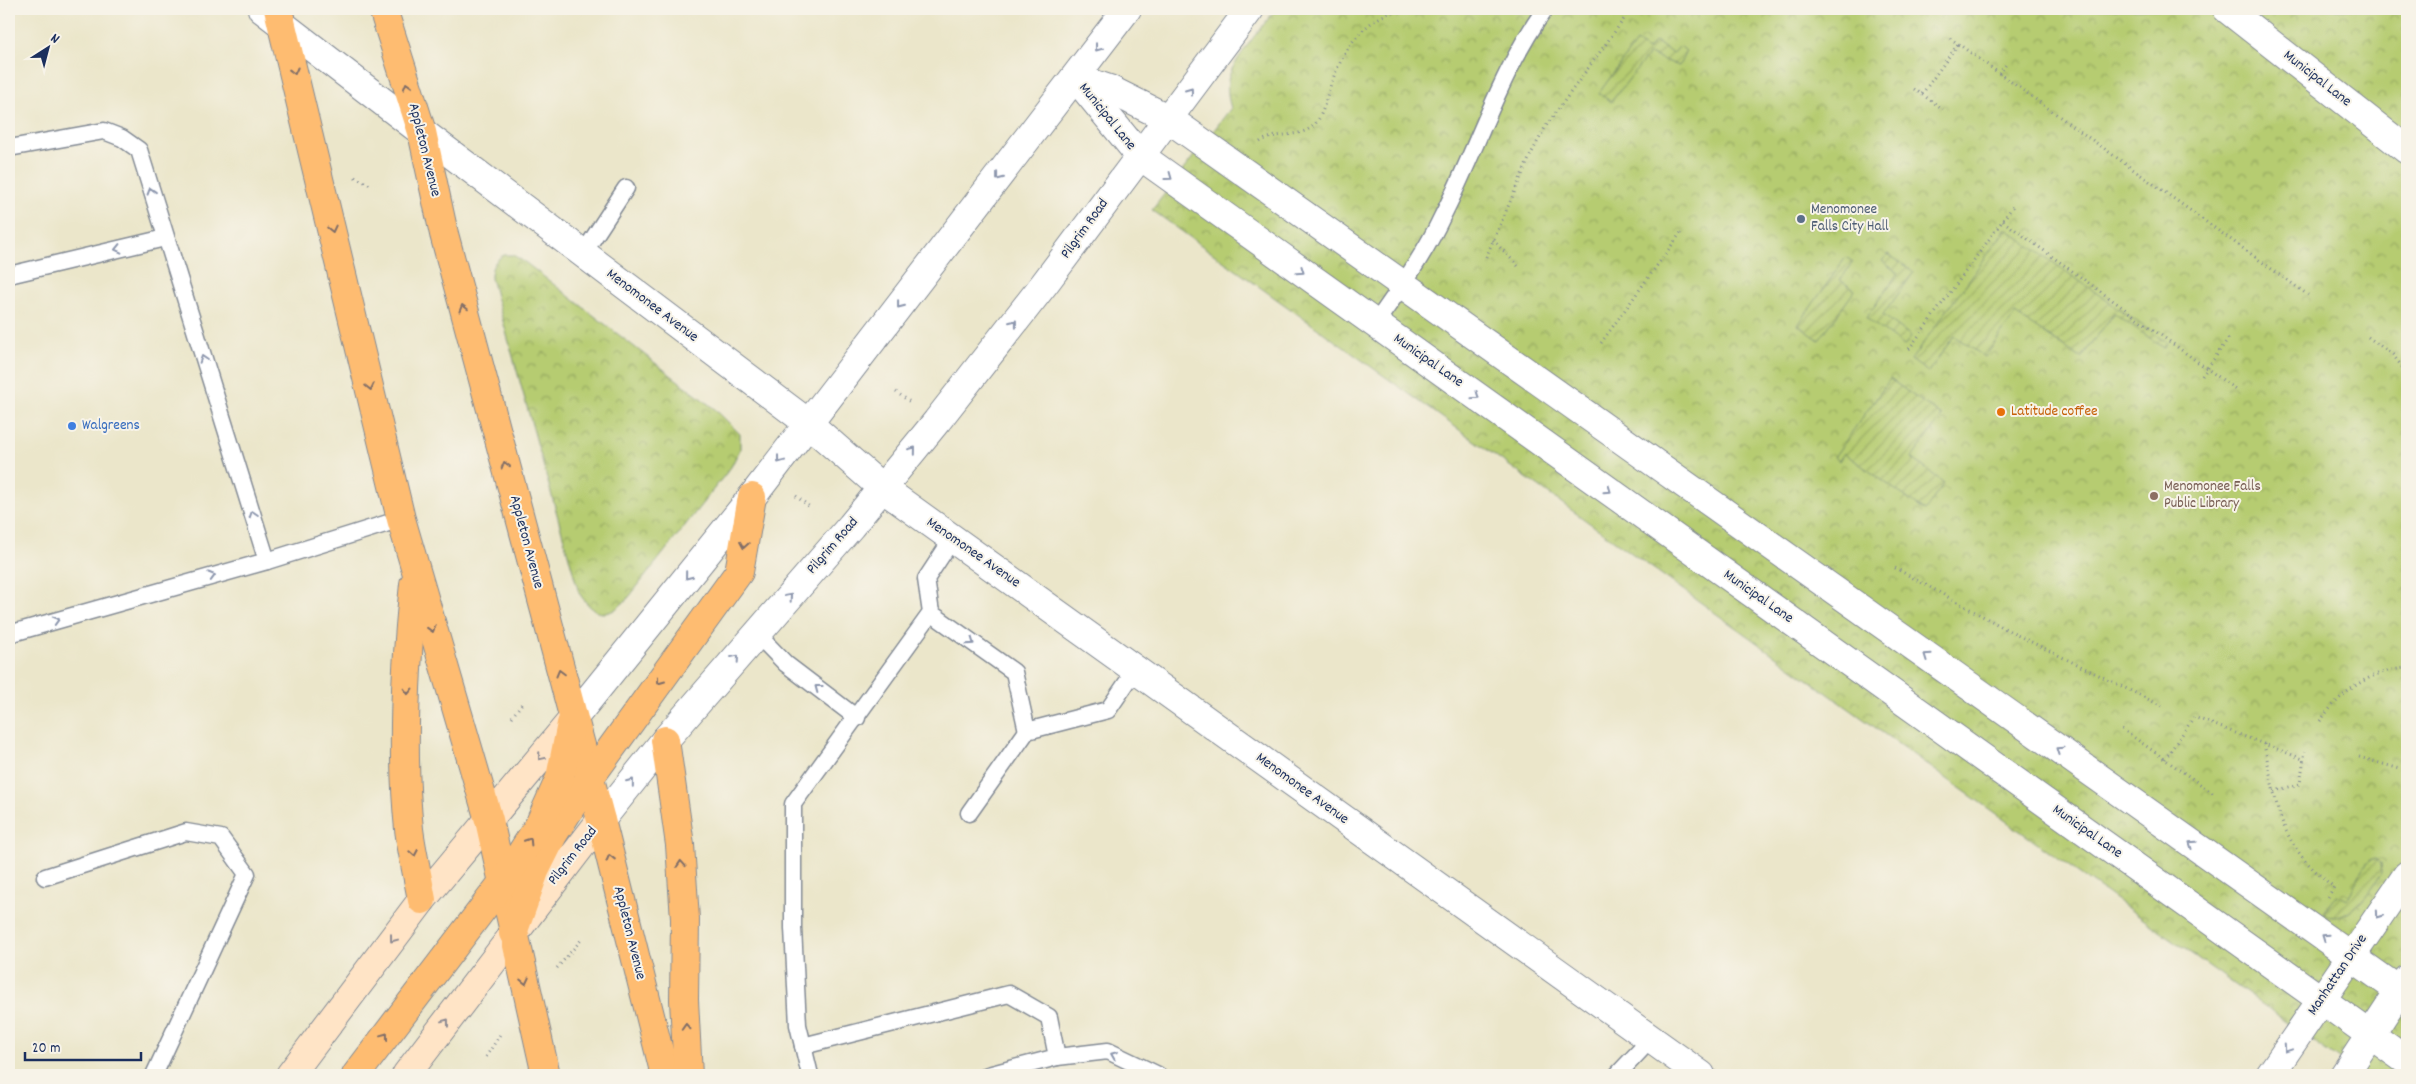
<svg xmlns="http://www.w3.org/2000/svg" width="2416" height="1084" font-family="Dekko,sans-serif">
<style>
.park{fill:url(#park-crowns);stroke:#687e68}
.garden{fill:url(#garden-furrows);stroke:#687e68}
.lines{fill:none;stroke-linecap:round;stroke-linejoin:round}
.service-casing{stroke:#838a94;stroke-width:19}
.minor-casing{stroke:#838a94;stroke-width:30}
.tertiary-casing{stroke:#838a94;stroke-width:30}
.secondary-casing{stroke:#838a94;stroke-width:30}
.primary-casing{stroke:#838a94;stroke-width:30}
.path{stroke:#838a94;stroke-width:3;stroke-dasharray:1 4;stroke-linecap:butt}
.service{stroke:#fff;stroke-width:16}
.minor{stroke:#fff;stroke-width:28}
.tertiary{stroke:#fff;stroke-width:28}
.secondary{stroke:#ffe4c6;stroke-width:28}
.primary{stroke:#febc71;stroke-width:28}
.oneway{stroke:#8d97ae}
.oneway2{stroke:#816e67}
.oneway3{stroke:#8d8a92}
.service-dot{fill:#5c6f8a;stroke:#f7f3e8;stroke-width:2}
.food-dot{fill:#e8710a;stroke:#f7f3e8;stroke-width:2}
.shop-dot{fill:#3f7fe0;stroke:#f7f3e8;stroke-width:2}
.education-dot{fill:#8d6e63;stroke:#f7f3e8;stroke-width:2}
.labels{text-anchor:middle;dominant-baseline:central;stroke-width:4;stroke-linejoin:round;paint-order:stroke}
.street-label{font-size:15px;fill:#1b2f5e;stroke:#f7f3e8}
.service-label{font-size:15px;fill:#4e5e75;stroke:#f7f3e8;text-anchor:start}
.food-label{font-size:15px;fill:#c56008;stroke:#f7f3e8;text-anchor:start}
.shop-label{font-size:15px;fill:#366cbe;stroke:#f7f3e8;text-anchor:start}
.education-label{font-size:15px;fill:#785e54;stroke:#f7f3e8;text-anchor:start}
</style>
<defs>
<pattern id="park-crowns" width="20" height="18" patternUnits="userSpaceOnUse" patternTransform="scale(1.25)"><rect width="20" height="18" fill="#b6cc71"/><path d="M2 6a3 3 0 1 1 6 0M12 15a3 3 0 1 1 6 0" fill="none" stroke="#93a660"/></pattern>
<pattern id="garden-furrows" width="10" height="10" patternUnits="userSpaceOnUse" patternTransform="scale(1.25)"><rect width="10" height="10" fill="#b6cc71"/><path d="M-1 1l2-2M0 10L10 0M9 11l2-2" fill="none" stroke="#93a660"/></pattern>
</defs>
<rect width="100%" height="100%" fill="#f7f3e8"/>
<filter id="ink" filterUnits="userSpaceOnUse"><feTurbulence type="fractalNoise" baseFrequency=".02" numOctaves="2"/><feDisplacementMap in="SourceGraphic" scale="10" xChannelSelector="R" yChannelSelector="G"/><feConvolveMatrix kernelMatrix="1 2 1 2 8 2 1 2 1" color-interpolation-filters="sRGB"/></filter>
<filter id="wash" filterUnits="userSpaceOnUse"><feTurbulence type="fractalNoise" baseFrequency=".0096" numOctaves="4" result="noise"/><feDisplacementMap in="SourceGraphic" scale="20" xChannelSelector="R" yChannelSelector="G"/><feGaussianBlur stdDeviation="1.12" result="paint"/><feColorMatrix in="noise" values="0 0 0 0 0 0 0 0 0 0 0 0 0 0 0 0 0 1.4 0 .05"/><feComposite in="paint" operator="in"/></filter>
<g filter="url(#wash)">
<rect width="100%" height="100%" fill="#ebe6ca"/>
<!-- park -->
<g class="park">
<path d="M 1276,9 L 2407,9 L 2407,1075 L 2361,1075 L 1152,210 L 1231,108 C 1228,99 1227,90 1228,81 C 1230,63 1264,25 1276,9 Z"/>
<path d="M 504,255 L 513,255 L 526,263 L 716,410 L 740,434 L 740,449 L 731,467 L 629,597 C 608,620 596,618 579,593 L 491,278 C 491,267 494,261 504,255 Z"/>
</g>
<!-- garden -->
<g class="garden">
<polygon points="1655,41 1673,54 1680,46 1686,51 1679,66 1649,54 1611,102 1599,93 1636,42 1648,50"/>
<polygon points="2006,229 2167,343 2164,348 2114,313 2081,358 2015,314 1985,357 1954,336 1928,372 1911,360"/>
<polygon points="1888,254 1914,272 1883,315 1911,336 1904,346 1866,318 1898,273 1882,261"/>
<polygon points="1846,257 1853,262 1840,280 1855,290 1819,340 1798,325"/>
<polygon points="1890,379 1942,416 1912,458 1944,483 1925,511 1844,453 1839,461 1834,457"/>
<path d="M 2371,859 L 2377,859 L 2381,863 L 2382,873 C 2367,893 2353,924 2323,914 L 2336,895 L 2347,900 L 2367,862 Z"/>
</g>
</g>
<g filter="url(#ink)">
<g class="lines">
<defs>
<g id="service">
<polyline points="9,148 104,131 122,138 139,150 267,561"/>
<polyline points="583,254 626,188"/>
<polyline points="9,275 165,238"/>
<path d="M 1375,324 C 1399,290 1424,255 1442,217 C 1478,147 1499,74 1545,9"/>
<polyline points="931,613 1014,672 1027,731"/>
<polyline points="9,634 267,561 401,519"/>
<polyline points="757,634 786,664 857,718"/>
<polyline points="969,813 1027,731 1108,710 1136,669"/>
<polyline points="45,877 186,832 221,838 247,874 154,1075"/>
<polyline points="803,1046 1009,994 1049,1017 1057,1057 988,1075"/>
<polyline points="1057,1057 1108,1051 1158,1075"/>
<polyline points="810,1075 798,1025 793,928 793,804 931,613 926,579 953,538"/>
<polyline points="1617,1075 1651,1039"/>
</g>
<g id="minor">
<polyline points="2227,9 2407,150"/>
<polyline points="1076,78 1139,155 2407,1061"/>
<polyline points="1076,78 1109,89 1169,119 2407,996"/>
<polyline points="2270,1075 2407,875"/>
<polyline points="2344,1075 2407,979"/>
</g>
<g id="tertiary">
<polyline points="262,9 422,132 808,423 882,488 1701,1075"/>
<polyline points="572,720 752,497 1127,9"/>
<polyline points="601,820 665,740 851,526 937,421 1045,283 1250,9"/>
</g>
<g id="secondary">
<polyline points="290,1075 422,900 572,720"/>
<polyline points="406,1075 601,820"/>
</g>
<g id="primary">
<polyline points="278,9 401,519 489,820 546,1075"/>
<polyline points="383,9 422,132 444,234 601,820 665,1075"/>
<path d="M 414,584 C 406,660 401,752 409,829 C 412,853 418,877 422,900"/>
<polyline points="665,740 680,845 685,919 684,1000 688,1075"/>
<polyline points="513,933 535,871 553,835 589,779 739,572 752,497"/>
<polyline points="356,1075 503,882 539,825 560,778 571,724"/>
</g>
</defs>
<!-- service casing -->
<use href="#service" class="service-casing"/>
<!-- minor casing -->
<use href="#minor" class="minor-casing"/>
<!-- tertiary casing -->
<use href="#tertiary" class="tertiary-casing"/>
<!-- secondary casing -->
<use href="#secondary" class="secondary-casing"/>
<!-- primary casing -->
<use href="#primary" class="primary-casing"/>
<!-- path -->
<g class="path">
<polyline points="1950,38 2308,295"/>
<polyline points="1999,74 2007,63"/>
<polyline points="1914,89 1943,109"/>
<polyline points="1922,94 1958,44"/>
<path d="M 1260,142 C 1276,131 1300,139 1314,125 C 1323,116 1325,101 1329,90 C 1341,53 1362,17 1403,9"/>
<polyline points="355,177 372,186"/>
<polyline points="2003,221 2238,391"/>
<polyline points="1493,240 1518,266"/>
<polyline points="1486,257 1531,154 1546,126 1624,19"/>
<polyline points="2368,337 2393,355 2407,373"/>
<polyline points="1601,343 1682,231"/>
<polyline points="1909,349 2014,205"/>
<polyline points="2202,376 2230,336"/>
<polyline points="896,392 910,402"/>
<polyline points="796,496 811,508"/>
<polyline points="1895,568 2017,635 2162,706"/>
<polyline points="512,717 523,702"/>
<path d="M 2320,721 C 2341,692 2370,670 2407,668"/>
<polyline points="2122,729 2214,794"/>
<path d="M 2264,744 C 2278,809 2277,843 2334,887 L 2327,899"/>
<polyline points="2359,757 2407,771"/>
<polyline points="2165,759 2194,717 2303,759"/>
<polyline points="2274,791 2300,784 2305,751"/>
<polyline points="557,968 581,940"/>
<polyline points="486,1057 501,1033"/>
</g>
<!-- service -->
<use href="#service" class="service"/>
<!-- minor -->
<use href="#minor" class="minor"/>
<!-- tertiary -->
<use href="#tertiary" class="tertiary"/>
<!-- secondary -->
<use href="#secondary" class="secondary"/>
<!-- primary -->
<use href="#primary" class="primary"/>
</g>
<!-- one-way arrows -->
<defs><path id="oneway-chevron" d="M-2-3.5L2.5 0L-2 3.5" fill="none" stroke-width="1.6" stroke-linecap="round" stroke-linejoin="round" transform="scale(1.25)"/></defs>
<g class="oneway">
<use href="#oneway-chevron" transform="translate(1098 48) rotate(127)"/>
<use href="#oneway-chevron" transform="translate(1190 91) rotate(-54)"/>
<use href="#oneway-chevron" transform="translate(999 177) rotate(128)"/>
<use href="#oneway-chevron" transform="translate(1169 177) rotate(36)"/>
<use href="#oneway-chevron" transform="translate(151 191) rotate(-107)"/>
<use href="#oneway-chevron" transform="translate(118 249) rotate(167)"/>
<use href="#oneway-chevron" transform="translate(1301 271) rotate(35)"/>
<use href="#oneway-chevron" transform="translate(900 305) rotate(128)"/>
<use href="#oneway-chevron" transform="translate(1014 323) rotate(-52)"/>
<use href="#oneway-chevron" transform="translate(203 359) rotate(-108)"/>
<use href="#oneway-chevron" transform="translate(1476 396) rotate(35)"/>
<use href="#oneway-chevron" transform="translate(913 450) rotate(-51)"/>
<use href="#oneway-chevron" transform="translate(780 460) rotate(127)"/>
<use href="#oneway-chevron" transform="translate(1608 490) rotate(35)"/>
<use href="#oneway-chevron" transform="translate(253 514) rotate(-108)"/>
<use href="#oneway-chevron" transform="translate(212 576) rotate(-16)"/>
<use href="#oneway-chevron" transform="translate(688 576) rotate(129)"/>
<use href="#oneway-chevron" transform="translate(789 597) rotate(-49)"/>
<use href="#oneway-chevron" transform="translate(56 620) rotate(-16)"/>
<use href="#oneway-chevron" transform="translate(971 642) rotate(35)"/>
<use href="#oneway-chevron" transform="translate(1927 656) rotate(-145)"/>
<use href="#oneway-chevron" transform="translate(736 658) rotate(-49)"/>
<use href="#oneway-chevron" transform="translate(818 688) rotate(-143)"/>
<use href="#oneway-chevron" transform="translate(2059 750) rotate(-145)"/>
<use href="#oneway-chevron" transform="translate(631 782) rotate(-51)"/>
<use href="#oneway-chevron" transform="translate(2192 844) rotate(-145)"/>
<use href="#oneway-chevron" transform="translate(2379 915) rotate(125)"/>
<use href="#oneway-chevron" transform="translate(2325 937) rotate(-145)"/>
<use href="#oneway-chevron" transform="translate(2287 1049) rotate(124)"/>
<use href="#oneway-chevron" transform="translate(1114 1055) rotate(-158)"/>
</g>
<g class="oneway2">
<use href="#oneway-chevron" transform="translate(294 71) rotate(76)"/>
<use href="#oneway-chevron" transform="translate(407 86) rotate(-107)"/>
<use href="#oneway-chevron" transform="translate(332 229) rotate(77)"/>
<use href="#oneway-chevron" transform="translate(463 308) rotate(-105)"/>
<use href="#oneway-chevron" transform="translate(370 387) rotate(77)"/>
<use href="#oneway-chevron" transform="translate(505 465) rotate(-105)"/>
<use href="#oneway-chevron" transform="translate(744 545) rotate(99)"/>
<use href="#oneway-chevron" transform="translate(432 629) rotate(73)"/>
<use href="#oneway-chevron" transform="translate(560 673) rotate(-105)"/>
<use href="#oneway-chevron" transform="translate(660 681) rotate(126)"/>
<use href="#oneway-chevron" transform="translate(408 691) rotate(91)"/>
<use href="#oneway-chevron" transform="translate(529 841) rotate(-58)"/>
<use href="#oneway-chevron" transform="translate(414 853) rotate(80)"/>
<use href="#oneway-chevron" transform="translate(610 858) rotate(-104)"/>
<use href="#oneway-chevron" transform="translate(681 864) rotate(-94)"/>
<use href="#oneway-chevron" transform="translate(525 981) rotate(77)"/>
<use href="#oneway-chevron" transform="translate(686 1027) rotate(-93)"/>
<use href="#oneway-chevron" transform="translate(385 1036) rotate(-53)"/>
</g>
<g class="oneway3">
<use href="#oneway-chevron" transform="translate(541 757) rotate(130)"/>
<use href="#oneway-chevron" transform="translate(393 939) rotate(127)"/>
<use href="#oneway-chevron" transform="translate(446 1022) rotate(-53)"/>
</g>
</g>
<!-- markers -->
<circle class="service-dot" cx="1801" cy="219" r="5"/>
<circle class="food-dot" cx="2001" cy="412" r="5"/>
<circle class="shop-dot" cx="72" cy="426" r="5"/>
<circle class="education-dot" cx="2154" cy="496" r="5"/>
<g class="labels">
<!-- street labels -->
<g class="street-label">
<text transform="translate(2317 79) rotate(38)">Municipal Lane</text>
<text transform="translate(1107 117) rotate(51)">Municipal Lane</text>
<text transform="translate(424 150) rotate(76)">Appleton Avenue</text>
<text transform="translate(1085 229) rotate(-54)">Pilgrim Road</text>
<text transform="translate(652 306) rotate(37)">Menomonee Avenue</text>
<text transform="translate(1428 361) rotate(35)">Municipal Lane</text>
<text transform="translate(526 542) rotate(75)">Appleton Avenue</text>
<text transform="translate(833 546) rotate(-49)">Pilgrim Road</text>
<text transform="translate(973 553) rotate(35)">Menomonee Avenue</text>
<text transform="translate(1758 597) rotate(35)">Municipal Lane</text>
<text transform="translate(1302 789) rotate(36)">Menomonee Avenue</text>
<text transform="translate(2087 832) rotate(35)">Municipal Lane</text>
<text transform="translate(573 856) rotate(-52)">Pilgrim Road</text>
<text transform="translate(629 933) rotate(76)">Appleton Avenue</text>
<text transform="translate(2338 975) rotate(-56)">Manhattan Drive</text>
</g>
<!-- service labels -->
<g class="service-label">
<text x="1811" y="210">Menomonee<tspan x="1811" dy="17">Falls City Hall</tspan></text>
</g>
<!-- food labels -->
<g class="food-label">
<text x="2011" y="412">Latitude coffee</text>
</g>
<!-- shop labels -->
<g class="shop-label">
<text x="82" y="426">Walgreens</text>
</g>
<!-- education labels -->
<g class="education-label">
<text x="2164" y="487">Menomonee Falls<tspan x="2164" dy="17">Public Library</tspan></text>
</g>
</g>
<!-- margin -->
<rect width="2416" height="1084" fill="none" stroke="#f7f3e8" stroke-width="30"/>
<!-- north arrow -->
<g transform="translate(48 48) rotate(36)" stroke="#f7f3e8" stroke-width="4" paint-order="stroke">
<path d="M0-4L9 19L0 12L-9 19Z" fill="#1b2f5e"/>
<text y="-8" font-size="14" font-weight="bold" text-anchor="middle" fill="#1b2f5e">N</text>
</g>
<!-- scale -->
<path d="M25 1052v8h116v-8" fill="none" stroke="#1b2f5e" stroke-width="2.5"/>
<text x="32" y="1052" font-size="15" fill="#1b2f5e" stroke="#f7f3e8" stroke-width="4" paint-order="stroke">20 m</text>
</svg>
